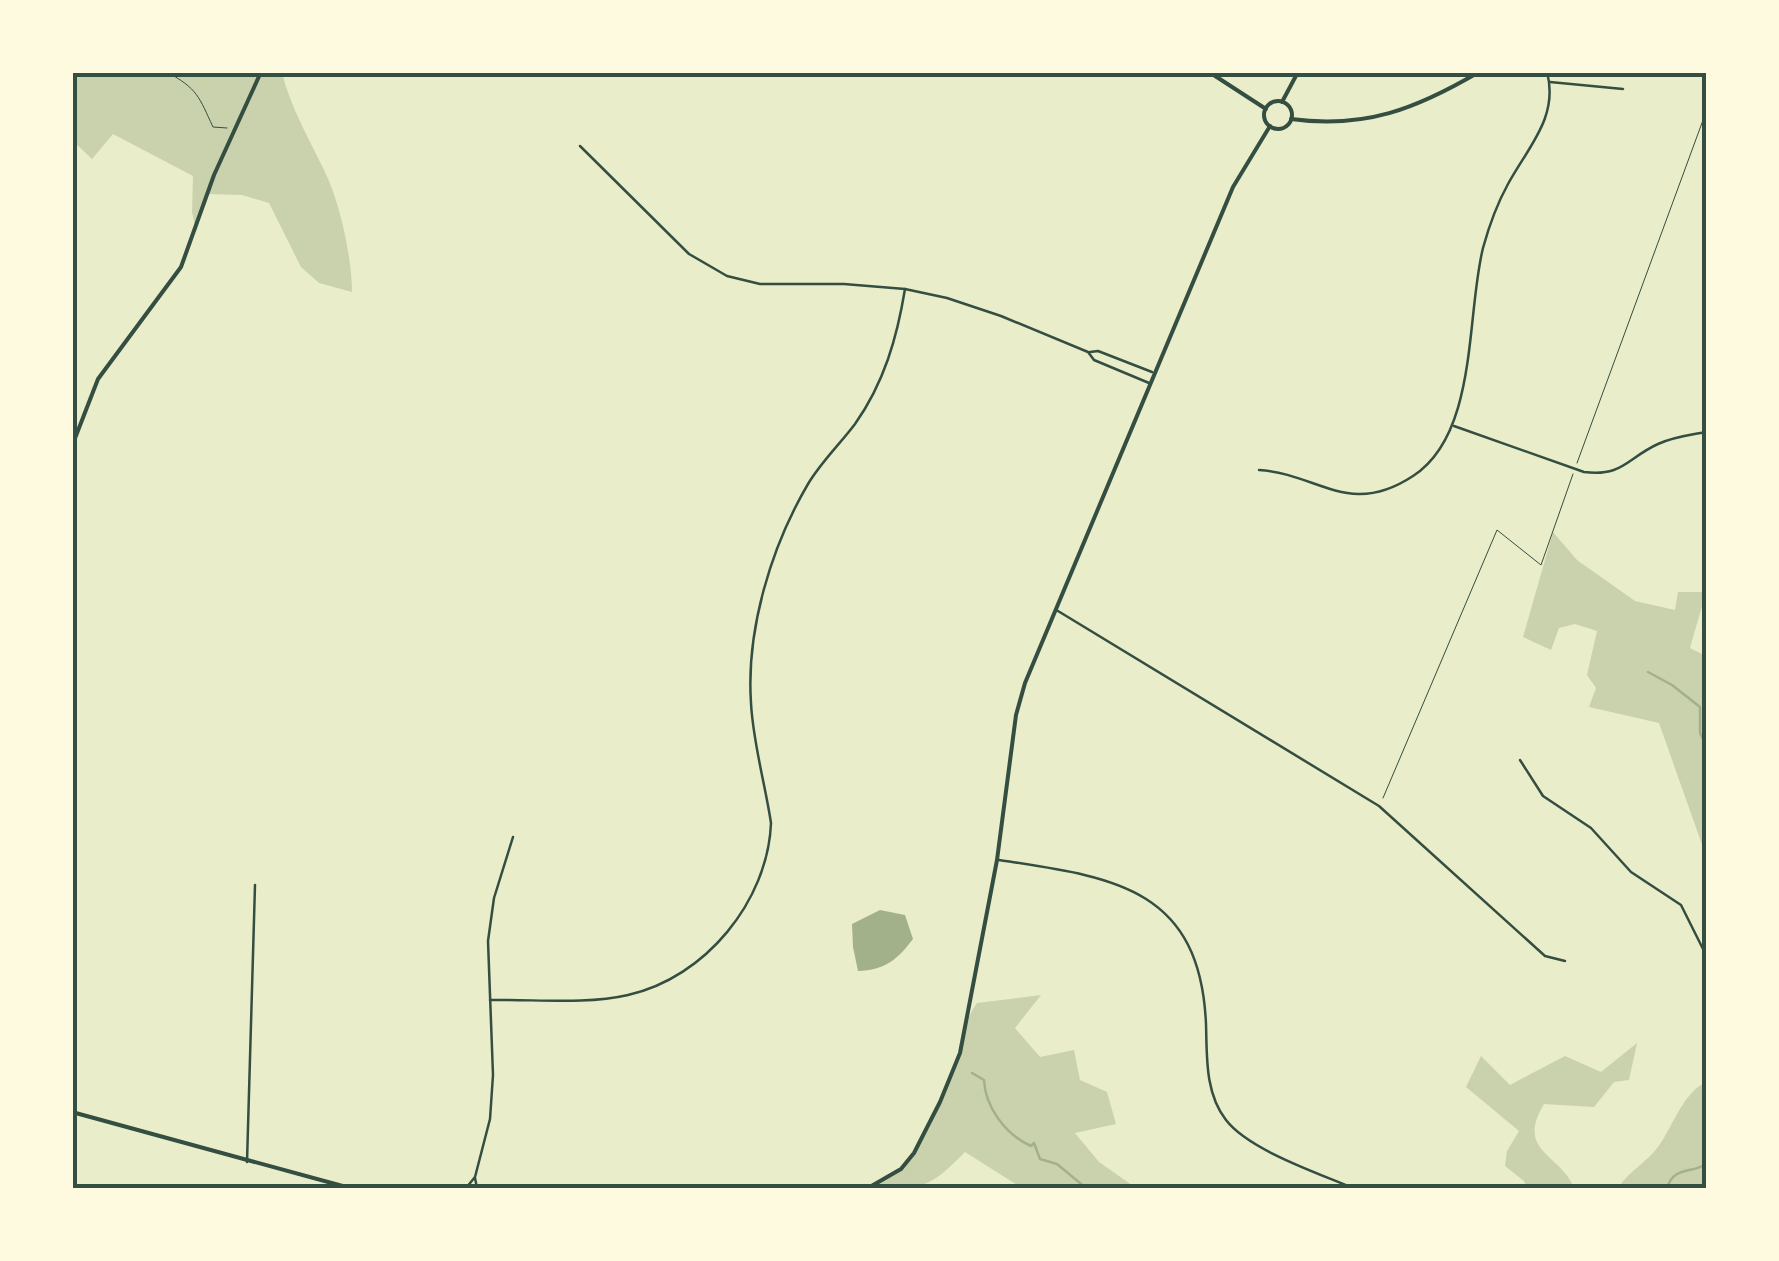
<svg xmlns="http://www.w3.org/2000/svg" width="1779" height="1261" font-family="Helvetica,sans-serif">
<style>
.green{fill:#cad2ad}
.water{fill:#a3b18a}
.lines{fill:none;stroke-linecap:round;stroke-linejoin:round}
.stream{stroke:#a3b18a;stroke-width:2.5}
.path{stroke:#344e41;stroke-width:1}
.minor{stroke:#344e41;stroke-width:2.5}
.tertiary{stroke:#344e41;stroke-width:4}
.secondary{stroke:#344e41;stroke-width:4}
.neatline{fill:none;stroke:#344e41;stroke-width:4}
</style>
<rect width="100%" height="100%" fill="#e9edc9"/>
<!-- green -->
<g class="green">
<path d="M 72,73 L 282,73 C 291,108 309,139 325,172 C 340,203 352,258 352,292 L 319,283 L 301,267 L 269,203 L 242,195 L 208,194 L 196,231 L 192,212 L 193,176 L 113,134 L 92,159 L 73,141 Z"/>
<polygon points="1553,532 1577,560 1635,601 1675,610 1678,592 1706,592 1690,648 1706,656 1706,856 1659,723 1589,707 1596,688 1587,675 1597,631 1575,624 1559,628 1551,650 1523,637"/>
<path d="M 1041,995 L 1015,1028 L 1040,1057 L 1074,1050 L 1080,1080 L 1107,1092 L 1116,1124 L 1075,1133 L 1099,1162 L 1136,1188 L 1022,1188 L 965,1152 C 926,1192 921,1188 868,1188 C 879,1182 893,1176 902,1168 C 926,1146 949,1086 959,1055 C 965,1036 965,1019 977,1003 Z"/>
<path d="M 1637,1043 L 1629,1080 L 1614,1082 L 1594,1107 L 1544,1104 C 1515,1152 1561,1154 1574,1188 L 1527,1188 L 1524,1181 L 1505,1166 L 1507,1151 L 1519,1131 L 1466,1087 L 1481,1056 L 1510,1085 L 1565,1056 L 1601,1072 Z"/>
<path d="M 1706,1082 L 1706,1188 L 1618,1188 C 1629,1171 1646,1163 1658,1147 C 1674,1125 1682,1094 1706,1082 Z"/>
</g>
<!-- water -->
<path class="water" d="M 880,910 L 905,915 L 913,939 C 897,960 885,970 858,971 L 853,947 L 852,924 Z"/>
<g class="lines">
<!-- stream -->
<g class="stream">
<polyline points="1648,672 1672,685 1700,707 1700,733 1706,745"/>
<path d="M 972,1073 L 984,1080 C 985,1107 1006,1135 1031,1146 L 1034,1143 L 1040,1159 L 1057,1164 L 1086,1188"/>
<path d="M 1667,1188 C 1674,1166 1691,1174 1706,1164"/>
</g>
<!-- path -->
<g class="path">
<path d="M 167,72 C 198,89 199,97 213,127 L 227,128"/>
<polyline points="1577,463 1706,112"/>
<polyline points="1383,798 1497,530 1541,565 1573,474"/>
</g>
<!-- minor -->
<g class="minor">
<polyline points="1550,82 1623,89"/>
<polyline points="580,146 689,254 727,276 760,284 844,284 905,289 947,298 1001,316 1088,352 1094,360 1149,383"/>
<polyline points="1090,352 1098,351 1152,372"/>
<path d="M 1454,426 L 1584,472 C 1623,477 1627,458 1658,444 C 1673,437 1690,435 1706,432"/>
<path d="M 1259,470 C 1319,474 1349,518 1413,476 C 1478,434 1466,316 1483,248 C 1489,226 1497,204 1508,184 C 1528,147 1559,117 1547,72"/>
<polyline points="1058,611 1379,806 1545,956 1565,961"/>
<polyline points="1520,760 1543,796 1591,828 1631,872 1681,905 1706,955"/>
<path d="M 999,860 C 1111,877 1200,886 1206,1024 C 1207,1057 1205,1093 1226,1120 C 1249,1150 1318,1173 1353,1188"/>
<path d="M 490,1000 C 534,999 585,1005 628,995 C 705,978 768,901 771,823 C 765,783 753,743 751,703 C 746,630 771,547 808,484 C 821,462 840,444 855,424 C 884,383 897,338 905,289"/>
<polyline points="247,1162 255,885"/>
<polyline points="475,1178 477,1188"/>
<polyline points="466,1188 475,1177 490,1119 493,1075 488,941 494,898 513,837"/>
</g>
<!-- tertiary -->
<g class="tertiary">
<polyline points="1209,72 1266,109"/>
<polyline points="1282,102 1298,72"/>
<polyline points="72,446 98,379 181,267 214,175 261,72"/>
<polyline points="72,1112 350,1188"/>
</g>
<!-- secondary -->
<g class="secondary">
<circle cx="1278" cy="115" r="14"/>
<path d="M 1291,119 C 1365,129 1416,109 1479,72"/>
<polyline points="868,1188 901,1169 914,1153 940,1102 960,1053 997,860 1016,715 1025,683 1233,187 1270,126"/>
</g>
</g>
<!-- border -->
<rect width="1779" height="1261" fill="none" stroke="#fefae0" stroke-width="150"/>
<rect x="75" y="75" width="1629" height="1111" class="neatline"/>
</svg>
